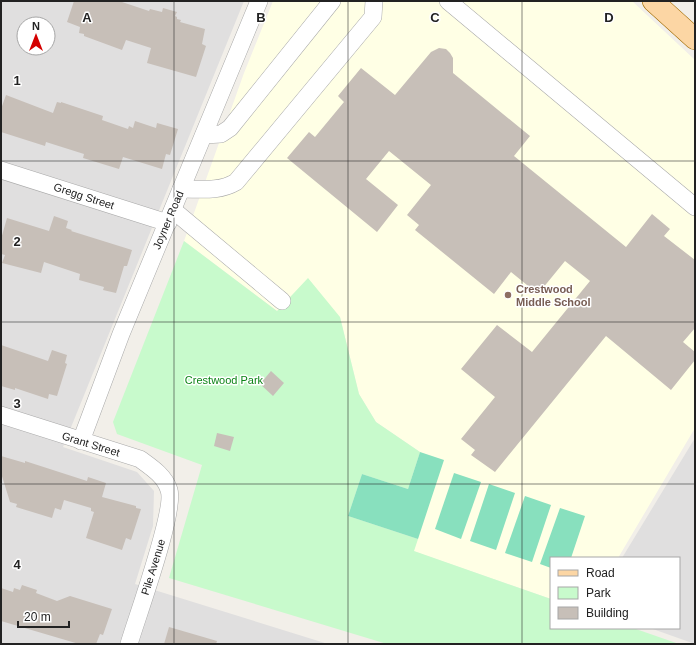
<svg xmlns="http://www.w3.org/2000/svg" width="696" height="645" font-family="Arial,sans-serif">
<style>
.residential{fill:#e0dfdf;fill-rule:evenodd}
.education{fill:#ffffe5}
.park{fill:#c8facc}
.pitch{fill:#88e0be}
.building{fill:#c7bfb8}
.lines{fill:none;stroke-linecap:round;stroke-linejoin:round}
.minor-casing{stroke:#a9a9a9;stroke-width:18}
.major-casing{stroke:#a06b00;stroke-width:22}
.minor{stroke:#fff;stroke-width:17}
.major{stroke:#fcd6a4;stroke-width:21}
.grid{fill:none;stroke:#222;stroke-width:1;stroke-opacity:0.55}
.education-dot{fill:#8d6e63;stroke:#fff;stroke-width:1.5}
.labels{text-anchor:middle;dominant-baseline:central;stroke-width:3;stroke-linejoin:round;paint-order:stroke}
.street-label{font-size:11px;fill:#222;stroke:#fff}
.education-label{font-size:11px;font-weight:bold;fill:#785e54;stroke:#fff;text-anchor:start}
.park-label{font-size:11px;fill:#0c8416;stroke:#fff}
.grid-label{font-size:13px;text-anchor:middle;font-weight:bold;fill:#222;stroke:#fff;stroke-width:3;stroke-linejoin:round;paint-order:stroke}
</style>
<rect width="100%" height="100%" fill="#f2efe9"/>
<!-- residential -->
<g class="residential">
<path d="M 1,1 L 244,1 L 63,447 L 137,472 L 154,491 L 153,526 L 135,584 L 328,644 L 1,644 ZM 24,24 L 48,24 L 48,48 L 24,48 Z"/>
<polygon points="695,438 695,644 650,628 679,628 679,558 622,558"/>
</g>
<!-- education -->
<polygon class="education" points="273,1 632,1 695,60 695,428 618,558 551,558 551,599 413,551 417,538 348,516 362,474 408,489 420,452 376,422 359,394 340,317 277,311 184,241 244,73"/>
<!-- park -->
<polygon class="park" points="184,241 277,311 308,278 340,317 359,394 376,422 420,452 408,489 362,474 348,516 418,539 414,551 551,599 551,628 633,628 679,644 387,644 169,578 202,465 117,434 113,422"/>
<!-- pitch -->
<g class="pitch">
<polygon points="420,452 444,460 418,539 348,516 362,474 408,489"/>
<polygon points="454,473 481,482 461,539 435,529"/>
<polygon points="489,484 515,493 496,550 470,541"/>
<polygon points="525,496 551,505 532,562 505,553"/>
<polygon points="560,508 585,516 571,558 551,558 551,568 540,564"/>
</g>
<!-- building -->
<g class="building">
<polygon points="74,1 119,1 149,11 150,9 162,12 163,8 177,12 175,16 177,17 177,19 181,20 180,22 205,29 202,44 206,46 196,77 147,63 151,48 126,40 122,50 84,36 84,34 79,33 80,27 67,22"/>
<polygon points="439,48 446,49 450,53 453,58 453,73 530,136 514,156 626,247 652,214 670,229 664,236 695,260 695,328 683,342 695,352 695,360 671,390 606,336 495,472 471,455 475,450 461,439 495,397 461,369 497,325 532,352 590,281 565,261 538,294 511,272 494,294 415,230 419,225 407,215 431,185 389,151 366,179 398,205 377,232 287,158 309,132 315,137 344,102 338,96 361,68 395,95 431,52"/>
<polygon points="6,95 53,113 57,102 61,103 61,102 103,116 102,120 128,129 129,126 133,128 135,121 156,128 157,123 178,129 170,155 166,154 162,169 123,157 119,169 83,158 84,154 46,142 45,146 1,132 1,109"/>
<polygon points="54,216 68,221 66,228 72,230 71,231 132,250 127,266 124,266 116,293 103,290 104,287 79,280 80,274 44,262 41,273 2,263 5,255 1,254 1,239 7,218 49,231"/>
<polygon points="1,345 48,361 52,350 67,355 65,363 67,364 57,396 49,394 48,399 15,388 15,390 1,386"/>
<polygon points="271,371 284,383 273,396 260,384"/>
<polygon points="217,433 234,437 230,451 214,446"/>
<polygon points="1,456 25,463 25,461 87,481 88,477 106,483 102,497 136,506 136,508 141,509 131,540 126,538 122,550 86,538 94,512 91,511 91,508 64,500 61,510 55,508 52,518 16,507 17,504 10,502 1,473"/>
<polygon points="22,585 37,590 36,593 57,601 70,596 112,609 103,635 100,634 96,644 79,644 1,621 1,588 13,592 14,588 20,590"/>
<polygon points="169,627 217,641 216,644 164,644"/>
</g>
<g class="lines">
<defs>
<g id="minor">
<polyline points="448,1 695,207"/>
<polyline points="204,135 221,134 230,128 332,1"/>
<polyline points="1,170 168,223"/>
<path d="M 181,189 C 201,189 219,192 236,182 L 373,17 L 374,1"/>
<polyline points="173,210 282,301"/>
<path d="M 1,415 L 140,459 C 151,467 165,476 169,490 C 176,510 137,617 129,644"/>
<polyline points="81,441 121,334 259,1"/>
</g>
<polyline id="major" points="653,1 695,39"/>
</defs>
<!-- minor casing -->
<use href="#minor" class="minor-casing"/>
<!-- major casing -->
<use href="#major" class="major-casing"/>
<!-- minor -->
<use href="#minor" class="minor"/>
<!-- major -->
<use href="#major" class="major"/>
</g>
<!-- grid -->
<path class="grid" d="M 174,1 L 174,644M 348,1 L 348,644M 522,1 L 522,644M 1,161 L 695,161M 1,322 L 695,322M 1,484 L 695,484"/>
<!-- markers -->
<circle class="education-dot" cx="508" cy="295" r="4"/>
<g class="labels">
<!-- street labels -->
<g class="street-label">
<text transform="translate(84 196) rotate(18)">Gregg Street</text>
<text transform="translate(168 220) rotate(-67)">Joyner Road</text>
<text transform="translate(91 444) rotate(17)">Grant Street</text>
<text transform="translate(153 567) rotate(-73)">Pile Avenue</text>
</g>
<!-- education labels -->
<g class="education-label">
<text x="516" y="289">Crestwood<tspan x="516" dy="13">Middle School</tspan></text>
</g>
<!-- park labels -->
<g class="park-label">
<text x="224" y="380">Crestwood Park</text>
</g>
</g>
<g class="grid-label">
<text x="87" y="22">A</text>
<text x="261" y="22">B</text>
<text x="435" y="22">C</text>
<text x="609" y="22">D</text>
<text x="17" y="85">1</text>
<text x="17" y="246">2</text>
<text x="17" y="408">3</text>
<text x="17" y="569">4</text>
</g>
<!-- border -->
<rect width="696" height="645" fill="none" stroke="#222222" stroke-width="4"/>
<!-- legend -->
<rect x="550" y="557" width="130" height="72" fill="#ffffff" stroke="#a7a7a7"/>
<rect x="558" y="570" width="20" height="6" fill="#fcd6a4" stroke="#a7a7a7"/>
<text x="586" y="577" font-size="12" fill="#222222">Road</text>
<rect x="558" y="587" width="20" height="12" fill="#c8facc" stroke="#a7a7a7"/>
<text x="586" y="597" font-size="12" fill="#222222">Park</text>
<rect x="558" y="607" width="20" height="12" fill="#c7bfb8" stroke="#a7a7a7"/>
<text x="586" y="617" font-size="12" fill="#222222">Building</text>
<!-- north arrow -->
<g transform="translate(36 36)"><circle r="19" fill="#ffffff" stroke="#a7a7a7"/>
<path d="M0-3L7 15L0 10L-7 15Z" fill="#d40000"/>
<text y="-6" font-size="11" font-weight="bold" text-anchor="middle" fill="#222222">N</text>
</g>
<!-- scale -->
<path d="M18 621v6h51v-6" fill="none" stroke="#222222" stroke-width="2"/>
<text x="24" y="621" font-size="12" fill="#222222" stroke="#ffffff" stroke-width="3" paint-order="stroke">20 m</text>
</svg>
